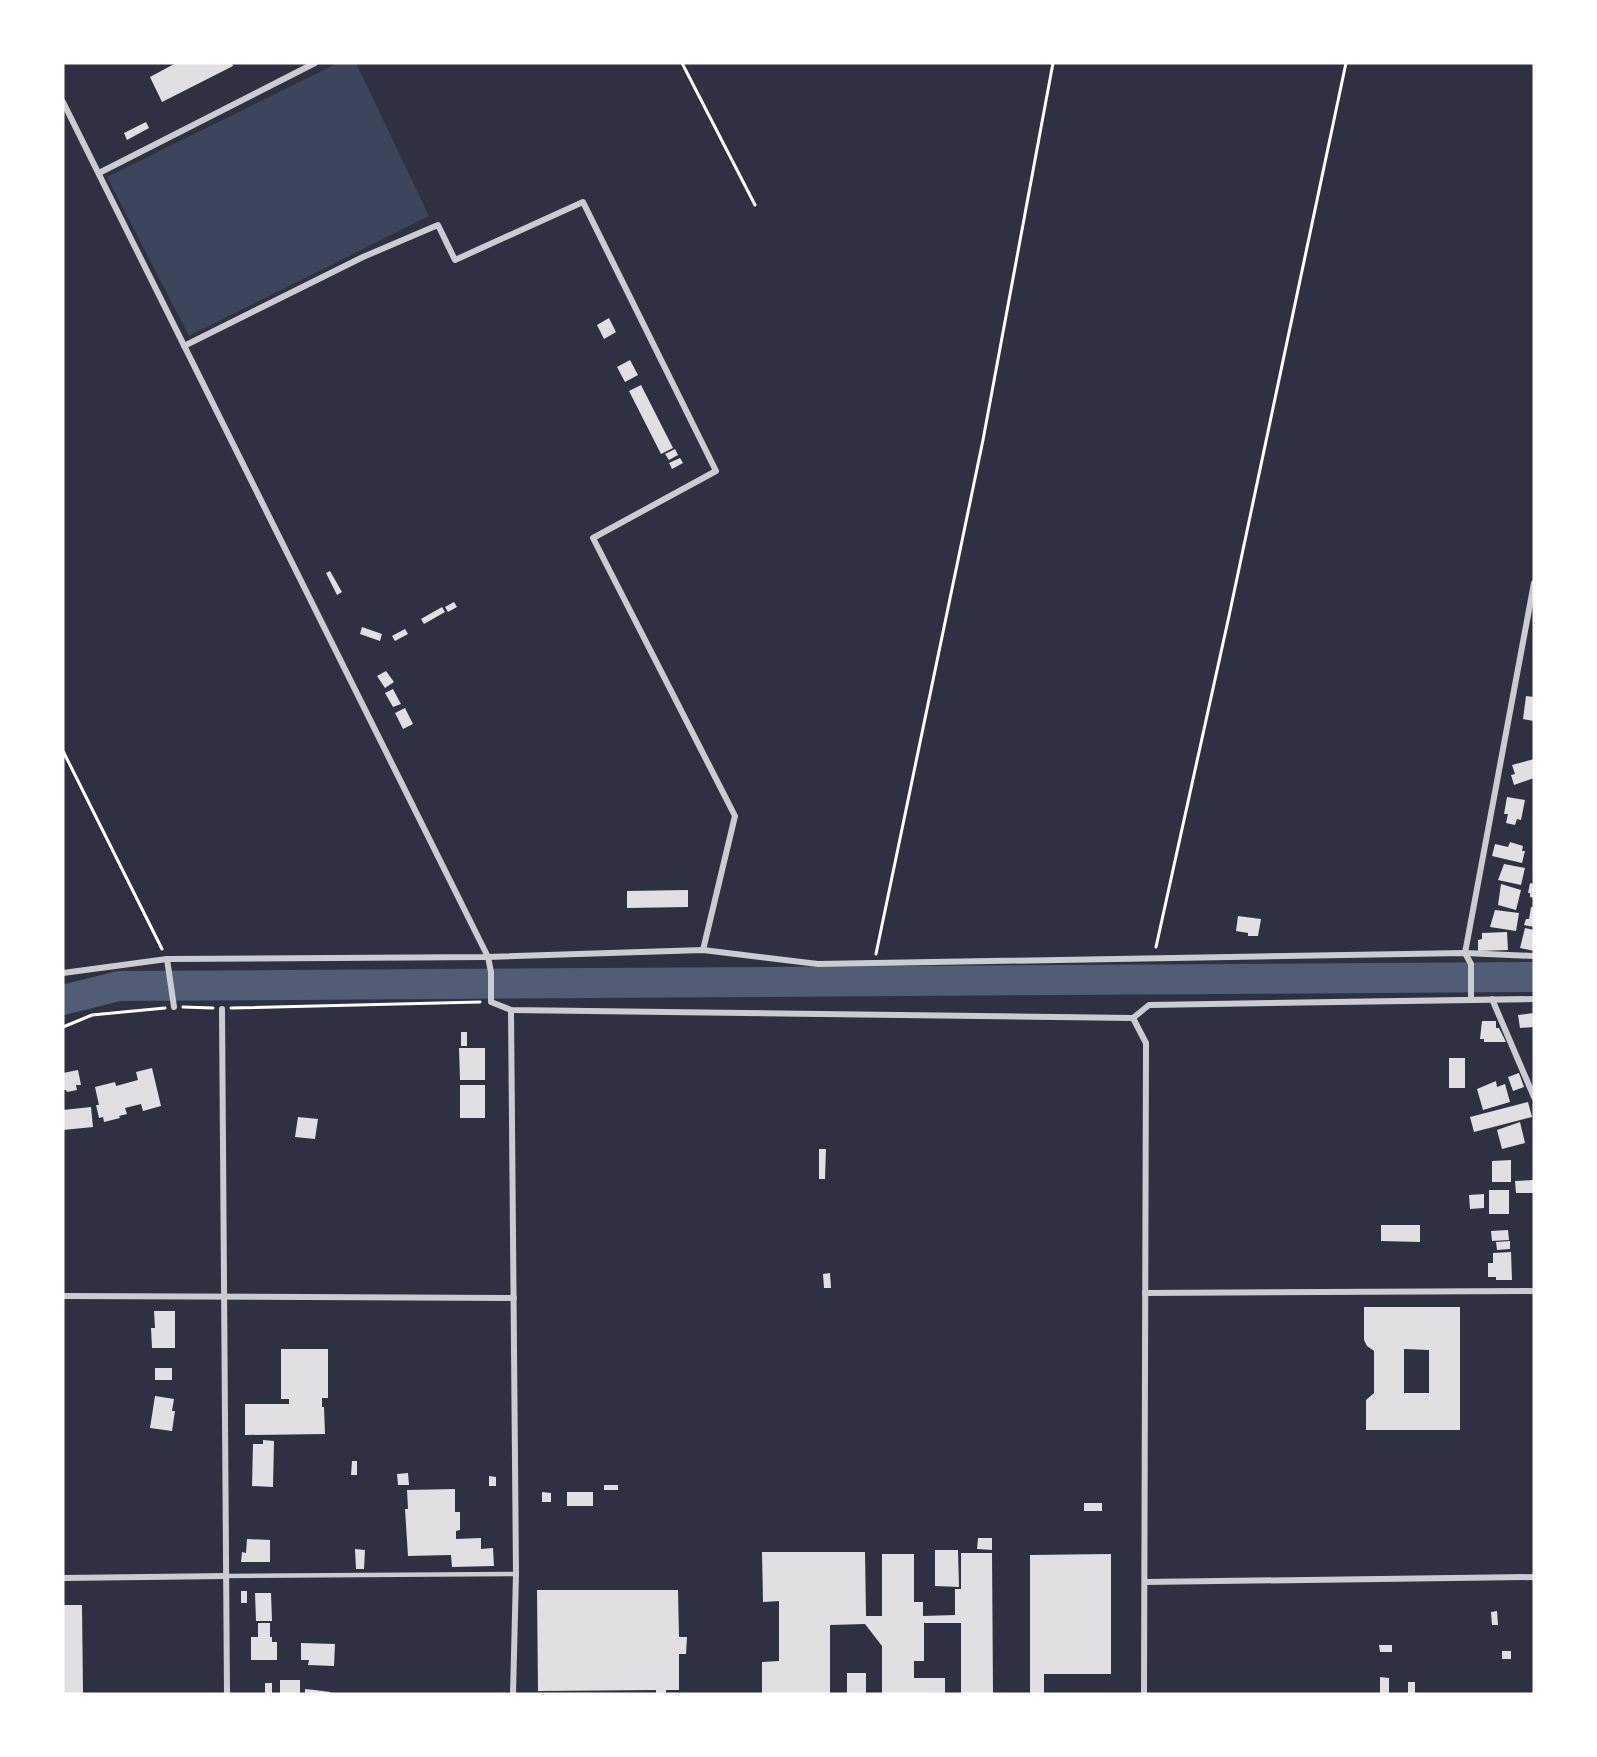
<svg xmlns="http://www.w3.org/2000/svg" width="1597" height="1757" font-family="Poppins,sans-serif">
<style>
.green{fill:#3c4559}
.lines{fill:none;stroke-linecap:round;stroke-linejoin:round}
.river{stroke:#4f5d75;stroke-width:30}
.building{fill:#e0e0e3;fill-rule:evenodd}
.path{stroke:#fff;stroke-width:3}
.service{stroke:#caccd0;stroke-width:4.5}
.minor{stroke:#caccd0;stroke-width:6}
</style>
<rect width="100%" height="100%" fill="#2d3142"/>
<!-- green -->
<polygon class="green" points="338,63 356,63 429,216 189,336 107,177"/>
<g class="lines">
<!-- river -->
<polyline class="river" points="63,1000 119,986 1534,977"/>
</g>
<!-- building -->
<g class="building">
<polygon points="176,63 232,63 233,66 162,102 150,77"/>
<polygon points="146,122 149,128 127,140 124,133"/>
<polygon points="609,318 616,332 604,339 597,325"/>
<polygon points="630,360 638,375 625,382 617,367"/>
<polygon points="641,385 673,448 661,454 629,391"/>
<polygon points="675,449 678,455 669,460 665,454"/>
<polygon points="680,458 683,463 672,469 669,463"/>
<polygon points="330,571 342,592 337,595 326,573"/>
<polygon points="454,602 457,607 448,612 445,607"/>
<polygon points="442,607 445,612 424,624 421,619"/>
<polygon points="362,627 382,634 380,641 360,634"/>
<polygon points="405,629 408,634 395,641 392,636"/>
<polygon points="386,671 394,682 385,688 377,676"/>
<polygon points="393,689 401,704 393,707 385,693"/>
<polygon points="1526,696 1534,697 1534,721 1523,719"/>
<polygon points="405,708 413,724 403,729 395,713"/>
<polygon points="1534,759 1534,778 1514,785 1511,775 1515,774 1512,765"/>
<polygon points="1507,797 1525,800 1521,820 1517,819 1515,825 1506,823 1508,814 1504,814"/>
<polygon points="1510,842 1523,846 1522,851 1525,851 1522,863 1492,856 1495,844 1508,847"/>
<polygon points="1504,864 1525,868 1521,885 1498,880"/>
<polygon points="1530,883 1534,884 1534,898 1530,897 1530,893 1528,893"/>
<polygon points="1501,884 1521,890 1516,910 1498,905"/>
<polygon points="688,890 688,907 627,908 627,891"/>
<polygon points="1531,907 1534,907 1534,927 1524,925 1526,919 1529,919"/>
<polygon points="1495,910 1519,913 1516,931 1490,927"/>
<polygon points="1238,916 1261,919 1258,936 1248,936 1248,933 1236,931"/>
<polygon points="1525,928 1534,930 1534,951 1520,948"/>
<polygon points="1507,932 1508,950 1478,951 1478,940 1482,939 1482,933"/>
<polygon points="1534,1013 1534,1027 1520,1028 1518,1015"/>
<polygon points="1482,1021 1496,1021 1496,1028 1499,1028 1506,1042 1484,1042 1484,1039 1480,1039"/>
<rect x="461" y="1032" width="6" height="14"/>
<polygon points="459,1048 485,1048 485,1080 460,1080"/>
<rect x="1449" y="1058" width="16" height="30"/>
<polygon points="152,1068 161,1106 143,1111 141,1104 125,1108 127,1114 119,1116 120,1118 104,1122 103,1117 99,1118 96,1105 99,1105 95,1087 115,1082 116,1086 138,1080 136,1072"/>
<polygon points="78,1070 81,1085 76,1085 77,1090 67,1092 66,1090 63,1090 63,1073"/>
<polygon points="1519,1073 1524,1087 1513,1091 1508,1077"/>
<polygon points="1496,1081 1497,1087 1505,1084 1510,1102 1483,1110 1477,1089"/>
<rect x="460" y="1085" width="25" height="33"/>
<polygon points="1528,1102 1532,1117 1474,1132 1470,1117"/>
<polygon points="91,1107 93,1127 63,1130 63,1110"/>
<polygon points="298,1117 318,1119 315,1139 295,1137"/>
<polygon points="1520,1122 1525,1143 1502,1149 1497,1130"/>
<polygon points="819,1149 826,1149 825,1179 819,1179"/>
<polygon points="1511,1160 1511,1182 1492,1182 1492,1161"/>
<polygon points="1534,1180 1534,1193 1516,1193 1515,1181"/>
<rect x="1489" y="1190" width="20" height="24"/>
<polygon points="1484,1194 1484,1208 1470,1209 1469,1195"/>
<polygon points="1381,1225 1420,1225 1420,1242 1381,1241"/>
<polygon points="1508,1230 1509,1240 1492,1241 1491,1231"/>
<polygon points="1510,1241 1510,1249 1497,1250 1496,1242"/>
<polygon points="1511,1252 1512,1280 1496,1280 1496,1277 1488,1277 1488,1263 1493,1263 1493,1253"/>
<polygon points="830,1273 831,1288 824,1288 823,1274"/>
<path d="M 1364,1307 L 1460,1307 L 1460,1430 L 1366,1430 L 1366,1400 L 1374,1393 L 1374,1351 L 1367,1346 L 1364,1340 ZM 1404,1349 L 1429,1350 L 1429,1393 L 1404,1393 Z"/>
<polygon points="154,1311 175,1311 175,1348 152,1348 151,1328 155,1328"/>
<polygon points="281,1349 328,1349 328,1398 322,1398 322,1407 324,1407 325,1434 245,1435 245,1404 289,1404 289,1399 281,1399"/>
<rect x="155" y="1368" width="17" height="12"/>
<polygon points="155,1396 174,1399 172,1411 175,1411 172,1431 150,1428"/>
<polygon points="263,1440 274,1441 273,1487 252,1486 253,1444 263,1444"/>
<polygon points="352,1461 357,1461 357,1475 351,1475"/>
<polygon points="408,1473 409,1485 398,1485 397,1474"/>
<polygon points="489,1476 496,1477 496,1486 489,1486"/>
<rect x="604" y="1485" width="14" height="5"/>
<polygon points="455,1489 455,1512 460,1512 460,1530 456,1531 456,1539 481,1538 481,1549 493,1548 494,1566 452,1567 451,1555 408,1556 405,1509 408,1509 407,1490"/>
<polygon points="542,1492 551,1493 551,1502 542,1502"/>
<rect x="567" y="1492" width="26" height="14"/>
<rect x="1084" y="1503" width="18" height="8"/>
<polygon points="978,1538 992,1538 992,1550 977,1549"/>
<polygon points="247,1539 270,1540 270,1562 241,1562 242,1552 246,1553"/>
<polygon points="355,1549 365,1550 364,1569 356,1569"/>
<polygon points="935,1550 958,1550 959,1587 935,1586"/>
<polygon points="762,1552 865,1552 866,1616 882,1616 882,1554 914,1554 914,1602 923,1602 923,1616 955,1615 955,1589 961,1589 961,1553 992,1553 993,1694 961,1694 961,1623 924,1623 924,1661 914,1661 914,1678 945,1678 945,1694 882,1694 882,1646 865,1624 830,1625 830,1694 762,1694 762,1662 779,1661 779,1601 763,1602"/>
<polygon points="1111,1554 1111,1674 1044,1674 1044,1694 1030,1694 1030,1555"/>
<polygon points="537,1590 678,1590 679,1637 687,1637 686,1654 679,1654 679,1690 666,1690 666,1694 656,1694 656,1690 538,1691"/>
<rect x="241" y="1591" width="6" height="12"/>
<polygon points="255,1593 271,1593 272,1621 256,1621"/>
<polygon points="63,1605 82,1605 83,1694 63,1694"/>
<polygon points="1497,1611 1498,1625 1492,1625 1491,1612"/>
<polygon points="258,1623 270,1623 270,1637 272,1637 272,1642 277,1642 277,1660 251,1660 251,1637 258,1637"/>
<polygon points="301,1643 335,1644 334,1666 308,1665 309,1660 301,1660"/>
<polygon points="1379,1645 1392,1645 1392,1652 1380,1652"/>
<rect x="1502" y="1651" width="9" height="8"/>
<rect x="847" y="1673" width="19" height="21"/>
<polygon points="1380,1677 1389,1678 1389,1694 1380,1694"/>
<polygon points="280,1680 300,1680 300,1694 280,1693"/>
<rect x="1408" y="1682" width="7" height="12"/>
<rect x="265" y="1683" width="7" height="11"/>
<polygon points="305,1689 315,1690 330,1692 329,1694 305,1694"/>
</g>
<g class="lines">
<!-- path -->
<g class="path">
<polyline points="682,63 755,205"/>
<polyline points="63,751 162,949"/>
<polyline points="1156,947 1229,616 1346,63"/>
<polyline points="876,954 983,440 1053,63"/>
<polyline points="183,1007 213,1008"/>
<polyline points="231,1008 480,1002"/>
<polyline points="63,1027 92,1015 165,1008"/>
</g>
<!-- service -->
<polyline class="service" points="226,1576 516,1574"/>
<!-- minor -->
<g class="minor">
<polyline points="63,102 488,957 491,972 491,1002 511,1010 1133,1018 1149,1005 1534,999"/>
<polyline points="99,173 315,63"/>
<polyline points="184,346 363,257 438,225 455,260 583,202 716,471 593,538 735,816 703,950"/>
<polyline points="167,959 174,1007"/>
<polyline points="63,973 167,959 488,957 703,950 818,964 1465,953 1534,956"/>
<polyline points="1471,999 1471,964 1465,953 1534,583"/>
<polyline points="1492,999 1534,1097"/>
<polyline points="222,1009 227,1694"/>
<polyline points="511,1010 516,1574 513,1694"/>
<polyline points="1133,1018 1146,1043 1144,1694"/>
<polyline points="1145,1293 1534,1291"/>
<polyline points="63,1296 514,1298"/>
<polyline points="63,1578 226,1576"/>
<polyline points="1145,1582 1534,1577"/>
</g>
</g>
<!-- border -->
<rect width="1597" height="1757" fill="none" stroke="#ffffff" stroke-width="129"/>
</svg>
